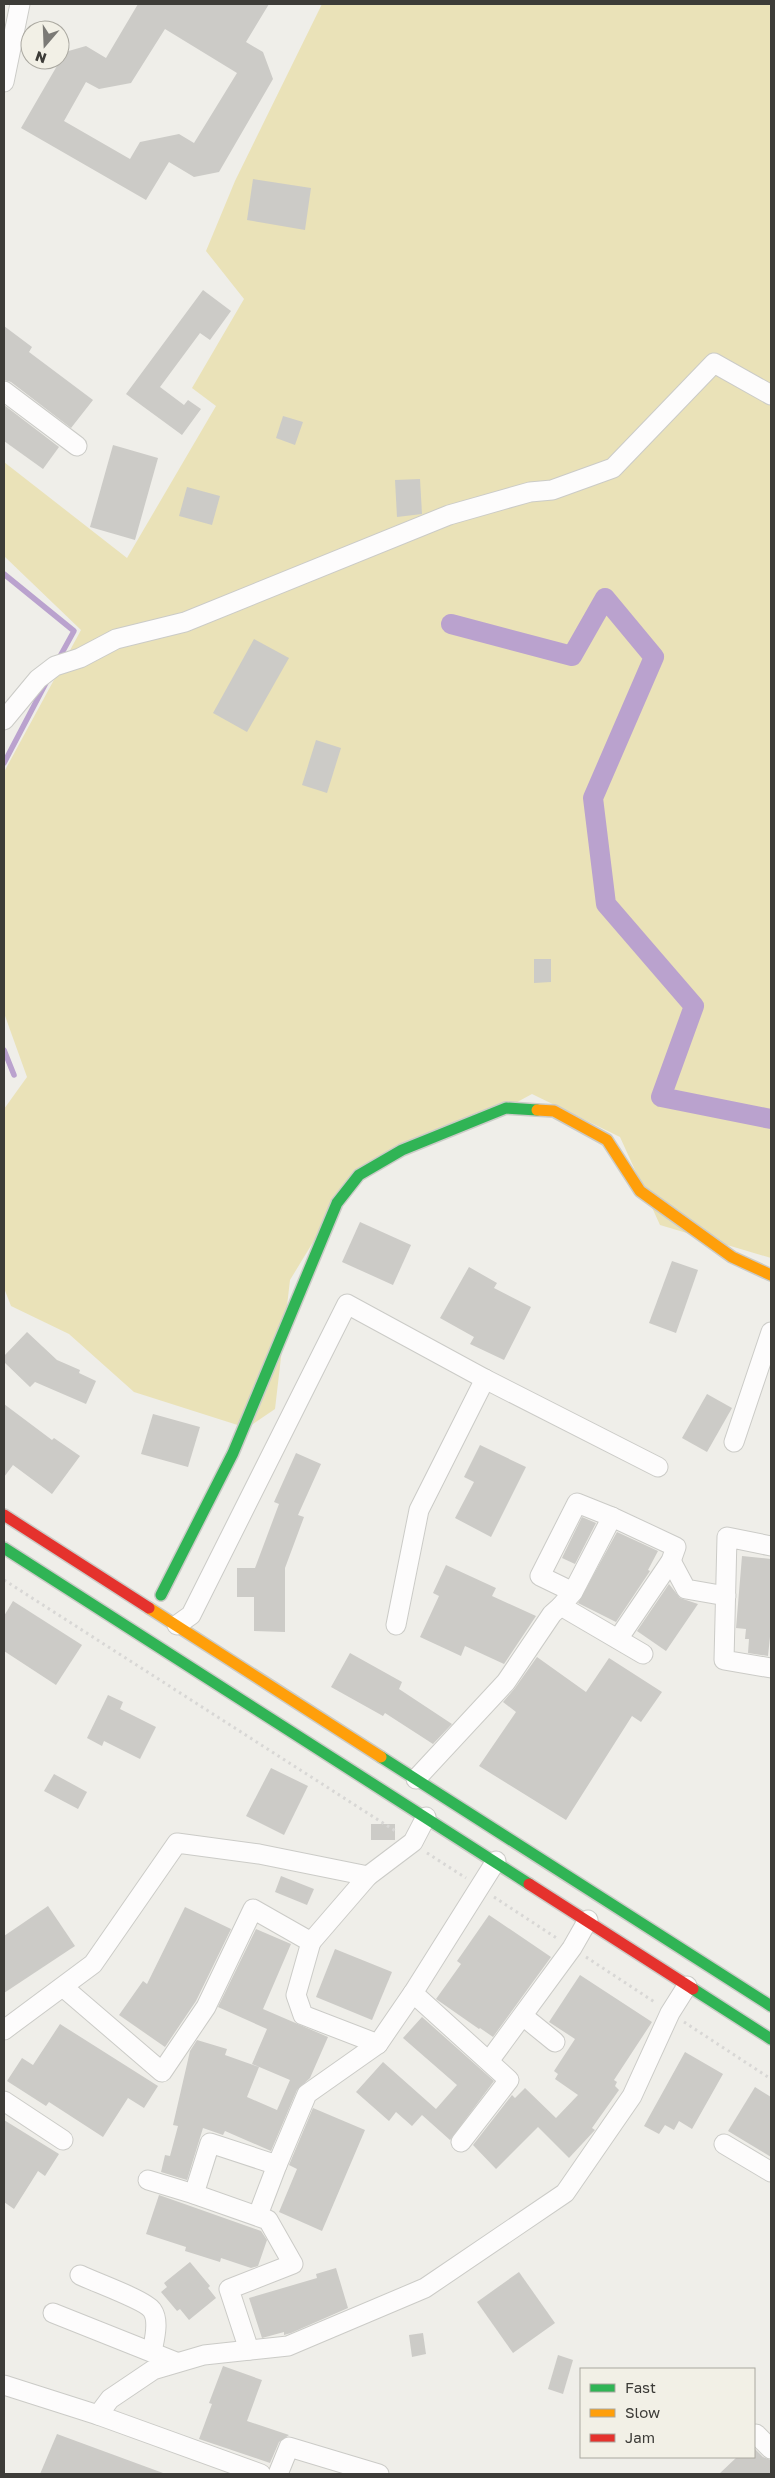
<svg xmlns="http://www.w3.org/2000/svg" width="775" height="2478" font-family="'Golos Text',sans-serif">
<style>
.green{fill:#eae2b8}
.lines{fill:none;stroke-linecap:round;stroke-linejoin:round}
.stream{stroke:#baa2ce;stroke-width:5.5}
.canal{stroke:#baa2ce;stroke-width:20}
.building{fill:#cccbc7;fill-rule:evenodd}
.street-casing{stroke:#cbcbc7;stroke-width:21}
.fast-casing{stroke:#cbcbc7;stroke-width:14}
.slow-casing{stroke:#cbcbc7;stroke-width:14}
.jam-casing{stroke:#cbcbc7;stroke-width:14}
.path{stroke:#d8d7d5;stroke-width:3;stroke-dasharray:2.5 4;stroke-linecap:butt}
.street{stroke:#fdfcfc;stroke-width:19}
.fast{stroke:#30b455;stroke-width:11}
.slow{stroke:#ff9f0a;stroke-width:11}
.jam{stroke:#e5322d;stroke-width:11}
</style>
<rect width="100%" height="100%" fill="#efeee9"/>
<!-- green -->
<polygon class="green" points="322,4 771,4 771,1258 660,1225 620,1137 532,1094 506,1108 357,1170 290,1280 275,1409 247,1428 134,1392 69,1334 11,1306 4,1288 4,1109 27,1077 4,1013 4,772 81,630 4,556 4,462 127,558 216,406 192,388 244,299 206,251 235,181"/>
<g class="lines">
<!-- stream -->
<g class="stream">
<polyline points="4,574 74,631 58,660"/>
<polyline points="4,763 48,679"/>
<polyline points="4,1050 14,1075"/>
</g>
<!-- canal -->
<polyline class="canal" points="451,624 572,656 605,598 654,657 593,798 606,904 694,1006 661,1097 771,1119"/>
</g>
<!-- building -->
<g class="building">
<path d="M 138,4 L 269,4 L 246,42 L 263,52 L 273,79 L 219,172 L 194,177 L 169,162 L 146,200 L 21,128 L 65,52 L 86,46 L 106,58 ZM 165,29 L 237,73 L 194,143 L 179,134 L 140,142 L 130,159 L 64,121 L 86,82 L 99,89 L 131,83 Z"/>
<polygon points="253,179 311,188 305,230 247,220"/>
<polygon points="203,290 231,311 210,340 200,333 160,387 184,405 188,400 201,409 182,435 126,394"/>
<polygon points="4,326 32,347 29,352 93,400 71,428 11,382 4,380"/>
<polygon points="4,405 59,447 43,469 4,441"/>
<polygon points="283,416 303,422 295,445 276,438"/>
<polygon points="113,445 158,458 135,540 90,527"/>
<polygon points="420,479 422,514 397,517 395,480"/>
<polygon points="187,487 220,496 212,525 179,516"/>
<polygon points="254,639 289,658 247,732 213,713"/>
<polygon points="316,740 341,748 327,793 302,785"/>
<polygon points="534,959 551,959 551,982 534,983"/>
<polygon points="360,1222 411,1245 393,1285 342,1262"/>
<polygon points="672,1261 698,1270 676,1333 649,1323"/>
<polygon points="469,1267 497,1283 494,1288 531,1307 504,1360 470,1344 474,1337 440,1318"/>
<polygon points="27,1332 57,1360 80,1370 79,1373 96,1381 86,1404 35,1382 30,1387 4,1362 4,1356"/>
<polygon points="707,1394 732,1408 707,1452 682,1438"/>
<polygon points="4,1404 52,1440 54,1438 80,1456 52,1494 13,1465 4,1477"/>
<polygon points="153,1414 200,1427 188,1467 141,1454"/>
<polygon points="480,1445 526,1467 491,1537 455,1518 474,1482 464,1477"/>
<polygon points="296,1453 321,1464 298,1515 304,1517 285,1568 285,1632 254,1631 254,1597 237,1597 237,1568 255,1568 279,1504 274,1502"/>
<polygon points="582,1517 596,1523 575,1564 562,1558"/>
<polygon points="617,1532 658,1551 648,1570 650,1571 616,1622 578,1603"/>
<polygon points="742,1556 771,1559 771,1627 768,1656 748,1653 749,1639 745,1639 746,1629 736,1628"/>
<polygon points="446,1565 496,1588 492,1596 536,1616 504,1664 465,1646 461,1656 420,1637 439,1596 433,1593"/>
<polygon points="669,1584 680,1598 698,1604 666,1651 637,1631"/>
<polygon points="13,1601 82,1645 56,1685 4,1651 4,1616"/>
<polygon points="350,1653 402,1682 399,1689 452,1724 433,1744 385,1713 383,1716 331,1687"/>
<polygon points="537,1657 586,1692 609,1658 662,1692 641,1722 632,1716 566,1820 479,1766 516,1712 503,1702 515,1688"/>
<polygon points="108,1695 123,1702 120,1709 156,1727 140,1759 104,1741 102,1746 87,1738"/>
<polygon points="271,1768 308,1786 284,1835 246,1816"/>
<polygon points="54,1774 87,1792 78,1809 44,1791"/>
<rect x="371" y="1824" width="24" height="16"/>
<polygon points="281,1876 314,1889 307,1905 275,1892"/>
<polygon points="48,1906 75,1946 4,1993 4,1936"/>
<polygon points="185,1907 231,1929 196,2001 165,2047 119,2015 143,1981 147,1984"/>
<polygon points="489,1915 551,1957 493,2037 480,2028 479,2029 436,1999 461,1964 457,1961"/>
<polygon points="256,1929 291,1944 263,2009 328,2037 310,2078 297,2090 271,2151 225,2131 223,2135 203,2128 187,2180 161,2172 165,2155 170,2156 178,2126 173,2125 190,2051 197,2040 227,2049 225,2055 259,2067 247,2097 277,2110 290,2080 252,2064 267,2029 218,2007"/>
<polygon points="335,1949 392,1972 372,2020 316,1997"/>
<polygon points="580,1975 652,2022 614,2080 617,2082 615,2086 619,2090 592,2128 595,2130 569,2158 538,2127 496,2169 473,2145 512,2095 515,2098 525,2088 556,2118 578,2095 555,2079 558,2074 554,2071 575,2039 549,2022"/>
<polygon points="422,2017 494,2081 450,2140 422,2115 412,2126 396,2112 389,2121 356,2092 383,2062 436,2109 457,2085 403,2038"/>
<polygon points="60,2024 158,2086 144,2108 128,2098 103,2137 49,2102 46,2106 7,2081 22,2058 33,2065"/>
<polygon points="685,2052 723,2074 692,2129 679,2121 674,2130 665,2125 659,2134 644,2126"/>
<polygon points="755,2087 771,2097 771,2157 728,2131"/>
<polygon points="313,2108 365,2130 322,2231 279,2212 297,2169 289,2165"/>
<polygon points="4,2120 59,2154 45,2176 38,2171 14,2209 4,2202"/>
<polygon points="159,2195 261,2231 267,2240 258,2266 251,2268 221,2258 220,2262 185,2251 186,2247 146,2234"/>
<polygon points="190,2262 210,2286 208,2288 216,2298 189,2320 180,2309 177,2311 161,2292 167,2287 164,2283"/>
<polygon points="336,2268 348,2308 291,2333 284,2335 284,2332 262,2338 249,2298 317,2278 316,2274"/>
<polygon points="519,2272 555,2323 513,2353 477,2302"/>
<polygon points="423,2333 426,2354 412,2357 409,2335"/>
<polygon points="558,2355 573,2360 563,2394 548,2389"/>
<polygon points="223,2366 262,2380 247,2421 289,2435 279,2442 270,2463 199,2439 212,2404 209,2403"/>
<polygon points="57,2434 163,2473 163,2474 40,2474"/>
<polygon points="754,2448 763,2457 771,2460 771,2474 719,2474 737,2457 754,2457"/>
</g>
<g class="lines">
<defs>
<g id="street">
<polyline points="4,82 20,4"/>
<polyline points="4,391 77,446"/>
<polyline points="4,720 38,679 55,666 80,658 116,639 185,622 449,515 530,492 552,490 613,468 714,363 771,395"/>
<polyline points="734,1442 771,1332"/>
<polyline points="771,1546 727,1537 724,1660 771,1668"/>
<polyline points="671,1561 686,1589 726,1596"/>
<polyline points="573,1592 612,1517"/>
<polyline points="561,1606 573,1592 540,1576 577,1503 612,1517 676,1547 671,1561 618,1639"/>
<polyline points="177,1625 191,1615 347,1304 485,1379 658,1467"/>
<polyline points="396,1625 419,1510 485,1379"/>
<polyline points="416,1779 506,1682 552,1614 561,1606 643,1654"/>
<polyline points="311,1942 296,1995 303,2015 378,2044 413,1993 509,2080 461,2142"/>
<polyline points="63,1987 162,2072 206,2007 253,1909 311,1942 368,1876"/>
<polyline points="413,1993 496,1861"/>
<polyline points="523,2016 555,2042"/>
<polyline points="4,2030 93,1964 177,1843 259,1854 368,1876 413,1842 426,1817"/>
<polyline points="489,2061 572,1948 588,1920"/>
<polyline points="4,2101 63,2140"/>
<polyline points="724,2144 771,2172"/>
<polyline points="148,2180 194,2194"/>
<polyline points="258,2215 277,2165"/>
<path d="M 80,2275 C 94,2282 145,2300 152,2310 C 160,2321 154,2340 152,2352"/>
<polyline points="53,2313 176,2362"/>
<polyline points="249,2350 229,2289 293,2264 268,2220 194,2194 210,2143 277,2165 307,2094 378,2044"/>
<polyline points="4,2385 98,2415 110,2399 153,2370 204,2355 288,2346 425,2288 565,2193 632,2096 670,2013 687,1986"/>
<polyline points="98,2415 261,2474"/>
<polyline points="756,2434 771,2449"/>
<polyline points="278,2474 289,2447 379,2474"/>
</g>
<g id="fast">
<polyline points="4,1548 529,1884"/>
<polyline points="161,1595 233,1453 337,1203 359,1175 402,1150 506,1108 537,1110"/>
<polyline points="381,1757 771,2006"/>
<polyline points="693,1989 771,2039"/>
</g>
<g id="slow">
<polyline points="537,1110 554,1111 607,1140 640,1191 732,1257 771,1275"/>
<polyline points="149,1608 381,1757"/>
</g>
<g id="jam">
<polyline points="4,1515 149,1608"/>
<polyline points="529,1884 693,1989"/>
</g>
</defs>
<!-- street casing -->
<use href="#street" class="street-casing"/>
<!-- fast casing -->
<use href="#fast" class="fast-casing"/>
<!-- slow casing -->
<use href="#slow" class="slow-casing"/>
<!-- jam casing -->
<use href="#jam" class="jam-casing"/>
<!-- path -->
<g class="path">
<polyline points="4,1580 397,1832"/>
<polyline points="427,1853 466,1878"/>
<polyline points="494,1897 558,1939"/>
<polyline points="586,1957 656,2003"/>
<polyline points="684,2022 771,2079"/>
</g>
<!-- street -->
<use href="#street" class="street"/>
<!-- fast -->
<use href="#fast" class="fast"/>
<!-- slow -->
<use href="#slow" class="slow"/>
<!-- jam -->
<use href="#jam" class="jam"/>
</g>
<!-- border -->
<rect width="775" height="2478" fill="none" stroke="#3d3c38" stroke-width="10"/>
<!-- legend -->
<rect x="580" y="2368" width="175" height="90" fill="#f2f0e6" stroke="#aaa8a0"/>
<rect x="590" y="2384" width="25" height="8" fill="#30b455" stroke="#aaa8a0"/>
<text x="625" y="2393" font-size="15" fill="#3d3c38">Fast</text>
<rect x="590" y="2409" width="25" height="8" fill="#ff9f0a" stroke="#aaa8a0"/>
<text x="625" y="2418" font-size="15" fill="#3d3c38">Slow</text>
<rect x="590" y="2434" width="25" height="8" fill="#e5322d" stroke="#aaa8a0"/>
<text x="625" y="2443" font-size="15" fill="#3d3c38">Jam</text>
<!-- north arrow -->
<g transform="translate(45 45) rotate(199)"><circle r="24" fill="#f2f0e6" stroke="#aaa8a0"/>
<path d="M0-4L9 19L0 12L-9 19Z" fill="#7b7a76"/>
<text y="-8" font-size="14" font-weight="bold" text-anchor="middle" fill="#3d3c38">N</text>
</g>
</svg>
